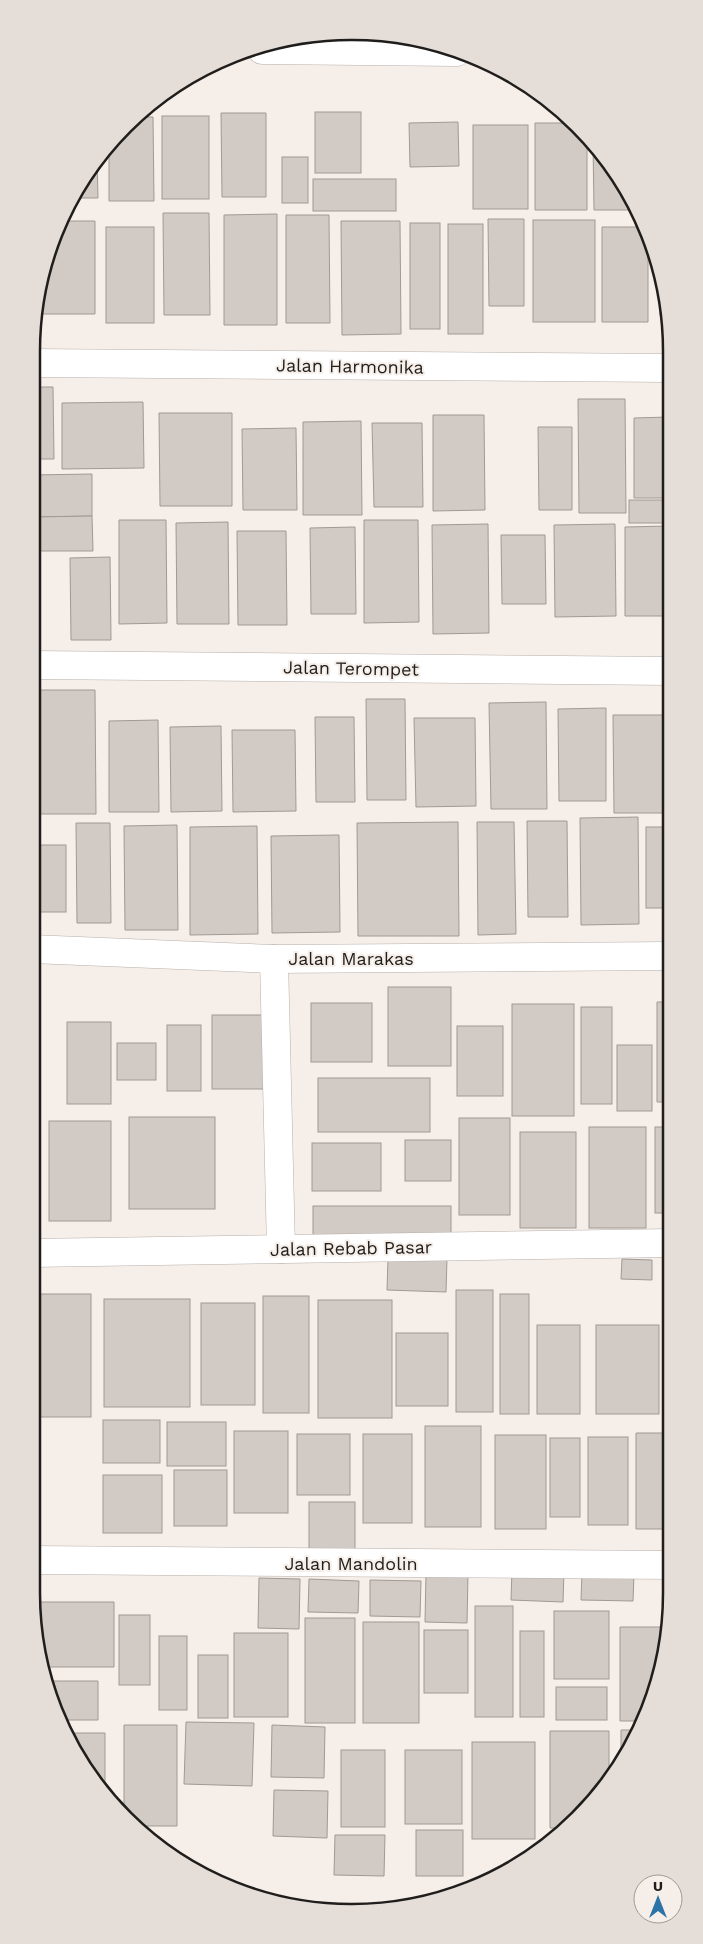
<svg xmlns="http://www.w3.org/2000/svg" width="703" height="1944" font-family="'Work Sans',sans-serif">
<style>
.building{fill:#d2cbc5;stroke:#a09a94}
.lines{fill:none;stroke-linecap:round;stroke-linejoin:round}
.minor-casing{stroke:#b7b0aa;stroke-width:29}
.tertiary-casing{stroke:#b7b0aa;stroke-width:29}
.minor{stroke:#fff;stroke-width:28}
.tertiary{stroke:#fff;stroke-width:28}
.labels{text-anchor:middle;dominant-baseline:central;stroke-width:4;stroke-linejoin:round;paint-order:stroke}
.street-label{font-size:18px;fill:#201e1c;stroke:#f6eee8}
.rim{fill:none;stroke:#201e1c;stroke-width:2.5}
</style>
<rect width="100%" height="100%" fill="#f6eee8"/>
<!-- building -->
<g class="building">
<rect x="315" y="112" width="46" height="61"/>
<polygon points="221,113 266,113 266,197 222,197"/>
<rect x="162" y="116" width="47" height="83"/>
<polygon points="142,117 153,117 154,201 109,201 109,146"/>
<polygon points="458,122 459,166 410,167 409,123"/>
<polygon points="535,123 571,123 587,136 587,210 535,210"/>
<rect x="473" y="125" width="55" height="84"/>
<polygon points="593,142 639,210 594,210"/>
<polygon points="97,157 98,198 77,198"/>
<rect x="282" y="157" width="26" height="46"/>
<rect x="313" y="179" width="83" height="32"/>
<polygon points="163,213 209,213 210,315 164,315"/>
<polygon points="277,214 277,325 224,325 224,215"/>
<polygon points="286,215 329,215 330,323 286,323"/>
<polygon points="488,219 524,219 524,306 489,306"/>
<rect x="533" y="220" width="62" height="102"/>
<polygon points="66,221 95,221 95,314 36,314 42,269"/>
<polygon points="341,221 400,221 401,334 342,335"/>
<rect x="410" y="223" width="30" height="106"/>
<rect x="448" y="224" width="35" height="110"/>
<rect x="106" y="227" width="48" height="96"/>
<polygon points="602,227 644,227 648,242 648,322 602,322"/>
<polygon points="659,277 669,309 669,316 660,316"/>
<polygon points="31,387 53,387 54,459 31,459"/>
<polygon points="578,399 625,399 626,513 579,513"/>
<polygon points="143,402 144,468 62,469 62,403"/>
<polygon points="159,413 232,413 232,506 160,506"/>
<polygon points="433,415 484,415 485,510 433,511"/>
<polygon points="669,417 669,498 634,498 634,418"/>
<polygon points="361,421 362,515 303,515 303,422"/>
<polygon points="372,423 422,423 423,507 374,507"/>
<polygon points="538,427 572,427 572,510 539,510"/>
<polygon points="296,428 297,510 243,510 242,429"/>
<polygon points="92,474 92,516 31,517 31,475"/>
<rect x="629" y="500" width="40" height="23"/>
<polygon points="92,516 93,551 34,551 34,517"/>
<polygon points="119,520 166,520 167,623 119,624"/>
<polygon points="364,520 418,520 419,622 364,623"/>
<polygon points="228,522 229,624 177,624 176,523"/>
<polygon points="488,524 489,633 433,634 432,525"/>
<polygon points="615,524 616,616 555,617 554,525"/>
<polygon points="669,526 670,616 625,616 625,527"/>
<polygon points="355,527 356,614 311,614 310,528"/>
<polygon points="237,531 286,531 287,625 238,625"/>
<polygon points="501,535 545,535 546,604 502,604"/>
<polygon points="110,557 111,640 71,640 70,558"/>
<polygon points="31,690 95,690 96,814 31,814"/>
<polygon points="366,699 405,699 406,800 367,800"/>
<polygon points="546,702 547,809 491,809 489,703"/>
<polygon points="606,708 606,801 559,801 558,709"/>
<polygon points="613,715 668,715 669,813 614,813"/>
<polygon points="315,717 354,717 355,802 316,802"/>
<polygon points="414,718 475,718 476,806 416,807"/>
<polygon points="158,720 159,812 109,812 109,721"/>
<polygon points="221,726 222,811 171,812 170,727"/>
<polygon points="232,730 295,730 296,811 233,812"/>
<polygon points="638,817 639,924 581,925 580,818"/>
<polygon points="527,821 567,821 568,917 528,917"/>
<polygon points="458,822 459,936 358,936 357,823"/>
<polygon points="477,822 514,822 516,934 478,935"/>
<polygon points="76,823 110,823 111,923 77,923"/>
<polygon points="177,825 178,930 125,930 124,826"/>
<polygon points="257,826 258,934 190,935 190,827"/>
<rect x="646" y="827" width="24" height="81"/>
<polygon points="339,835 340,932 272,933 271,836"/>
<rect x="31" y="845" width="35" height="67"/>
<rect x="388" y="987" width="63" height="79"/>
<polygon points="657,1002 670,1002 671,1102 657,1102"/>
<rect x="311" y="1003" width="61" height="59"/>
<rect x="512" y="1004" width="62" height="112"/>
<rect x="581" y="1007" width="31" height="97"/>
<rect x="212" y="1015" width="59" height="74"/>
<rect x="67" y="1022" width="44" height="82"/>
<rect x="167" y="1025" width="34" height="66"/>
<rect x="457" y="1026" width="46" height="70"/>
<rect x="117" y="1043" width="39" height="37"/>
<rect x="617" y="1045" width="35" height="66"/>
<rect x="318" y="1078" width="112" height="54"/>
<rect x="129" y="1117" width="86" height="92"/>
<rect x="459" y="1118" width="51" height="97"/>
<rect x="49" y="1121" width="62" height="100"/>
<rect x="589" y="1127" width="57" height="101"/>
<rect x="655" y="1127" width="16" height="86"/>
<rect x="520" y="1132" width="56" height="96"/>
<rect x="405" y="1140" width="46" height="41"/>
<rect x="312" y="1143" width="69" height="48"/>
<rect x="313" y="1206" width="138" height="36"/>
<polygon points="388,1258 447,1259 446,1292 387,1290"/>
<polygon points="622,1259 652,1260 652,1280 621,1279"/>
<rect x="456" y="1290" width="37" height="122"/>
<rect x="31" y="1294" width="60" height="123"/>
<rect x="500" y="1294" width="29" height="120"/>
<rect x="263" y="1296" width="46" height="117"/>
<rect x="104" y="1299" width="86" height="108"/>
<rect x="318" y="1300" width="74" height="118"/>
<rect x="201" y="1303" width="54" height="102"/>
<rect x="537" y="1325" width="43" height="89"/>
<rect x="596" y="1325" width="63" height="89"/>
<rect x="396" y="1333" width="52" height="73"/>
<rect x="103" y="1420" width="57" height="43"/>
<rect x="167" y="1422" width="59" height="44"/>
<rect x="425" y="1426" width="56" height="101"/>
<rect x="234" y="1431" width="54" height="82"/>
<polygon points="636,1433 671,1433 672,1529 636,1529"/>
<rect x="297" y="1434" width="53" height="61"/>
<rect x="363" y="1434" width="49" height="89"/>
<rect x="495" y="1435" width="51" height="94"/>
<rect x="588" y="1437" width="40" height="88"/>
<rect x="550" y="1438" width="30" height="79"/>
<rect x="174" y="1470" width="53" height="56"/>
<rect x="103" y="1475" width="59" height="58"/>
<rect x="309" y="1502" width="46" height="50"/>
<polygon points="512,1569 564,1570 563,1602 511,1600"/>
<polygon points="582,1572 634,1574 633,1601 581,1600"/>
<polygon points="426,1573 468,1574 467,1623 425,1622"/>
<polygon points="259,1578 300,1579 299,1629 258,1628"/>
<polygon points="309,1579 359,1581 358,1613 308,1612"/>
<polygon points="370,1580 421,1581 420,1617 370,1616"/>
<polygon points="36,1602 114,1602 114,1667 46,1667 36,1618"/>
<rect x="475" y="1606" width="38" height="111"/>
<rect x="554" y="1611" width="55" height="68"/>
<rect x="119" y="1615" width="31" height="70"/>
<rect x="305" y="1618" width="50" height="105"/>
<rect x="363" y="1622" width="56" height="101"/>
<polygon points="620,1627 665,1627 661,1675 640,1721 620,1721"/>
<rect x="424" y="1630" width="44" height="63"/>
<rect x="520" y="1631" width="24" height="86"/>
<rect x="234" y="1633" width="54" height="84"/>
<rect x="159" y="1636" width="28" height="74"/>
<rect x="198" y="1655" width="30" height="63"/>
<polygon points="49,1681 98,1681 98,1720 59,1720 56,1715"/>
<rect x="556" y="1687" width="51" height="33"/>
<polygon points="186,1722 254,1723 252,1786 184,1784"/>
<polygon points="124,1725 177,1725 177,1826 140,1826 124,1814"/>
<polygon points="272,1725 325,1727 324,1778 271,1777"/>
<polygon points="621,1730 636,1730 621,1762"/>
<polygon points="550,1731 609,1731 609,1780 561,1828 550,1828"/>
<polygon points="67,1733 105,1733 105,1794"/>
<rect x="472" y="1742" width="63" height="97"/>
<rect x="341" y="1750" width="44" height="77"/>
<rect x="405" y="1750" width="57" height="74"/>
<polygon points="274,1790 328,1791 327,1838 273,1836"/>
<rect x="416" y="1830" width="47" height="46"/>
<polygon points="335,1835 385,1835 384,1876 334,1875"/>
</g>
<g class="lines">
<defs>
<g id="minor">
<polyline points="262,50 457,52"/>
<polyline points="31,665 670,671"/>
<polyline points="31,949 274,959 670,956"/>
<polyline points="274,959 281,1249"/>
<polyline points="31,1253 671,1243"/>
<polyline points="31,1560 672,1565"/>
</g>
<polyline id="tertiary" points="31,363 669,368"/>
</defs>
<!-- minor casing -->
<use href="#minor" class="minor-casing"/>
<!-- tertiary casing -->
<use href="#tertiary" class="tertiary-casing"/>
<!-- minor -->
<use href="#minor" class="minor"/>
<!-- tertiary -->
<use href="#tertiary" class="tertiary"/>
</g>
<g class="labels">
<!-- street labels -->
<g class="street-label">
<text transform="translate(350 366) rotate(1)">Jalan Harmonika</text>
<text transform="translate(351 668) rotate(1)">Jalan Terompet</text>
<text x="351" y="958">Jalan Marakas</text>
<text transform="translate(351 1248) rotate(-1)">Jalan Rebab Pasar</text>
<text x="351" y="1563">Jalan Mandolin</text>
</g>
</g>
<!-- crop -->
<path d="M0 0H703V1944H0ZM351 40H352A311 311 0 0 1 663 351V1593A311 311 0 0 1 352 1904H351A311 311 0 0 1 40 1593V351A311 311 0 0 1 351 40Z" fill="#e5ddd8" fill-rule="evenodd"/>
<path class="rim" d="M351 40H352A311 311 0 0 1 663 351V1593A311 311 0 0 1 352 1904H351A311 311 0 0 1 40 1593V351A311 311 0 0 1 351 40Z"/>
<!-- north arrow -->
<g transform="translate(658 1899)"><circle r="24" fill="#f6eee8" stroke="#a09b96"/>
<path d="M0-4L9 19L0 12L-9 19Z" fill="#2c73a7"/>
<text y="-8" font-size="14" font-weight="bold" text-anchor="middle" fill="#201e1c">U</text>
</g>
</svg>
